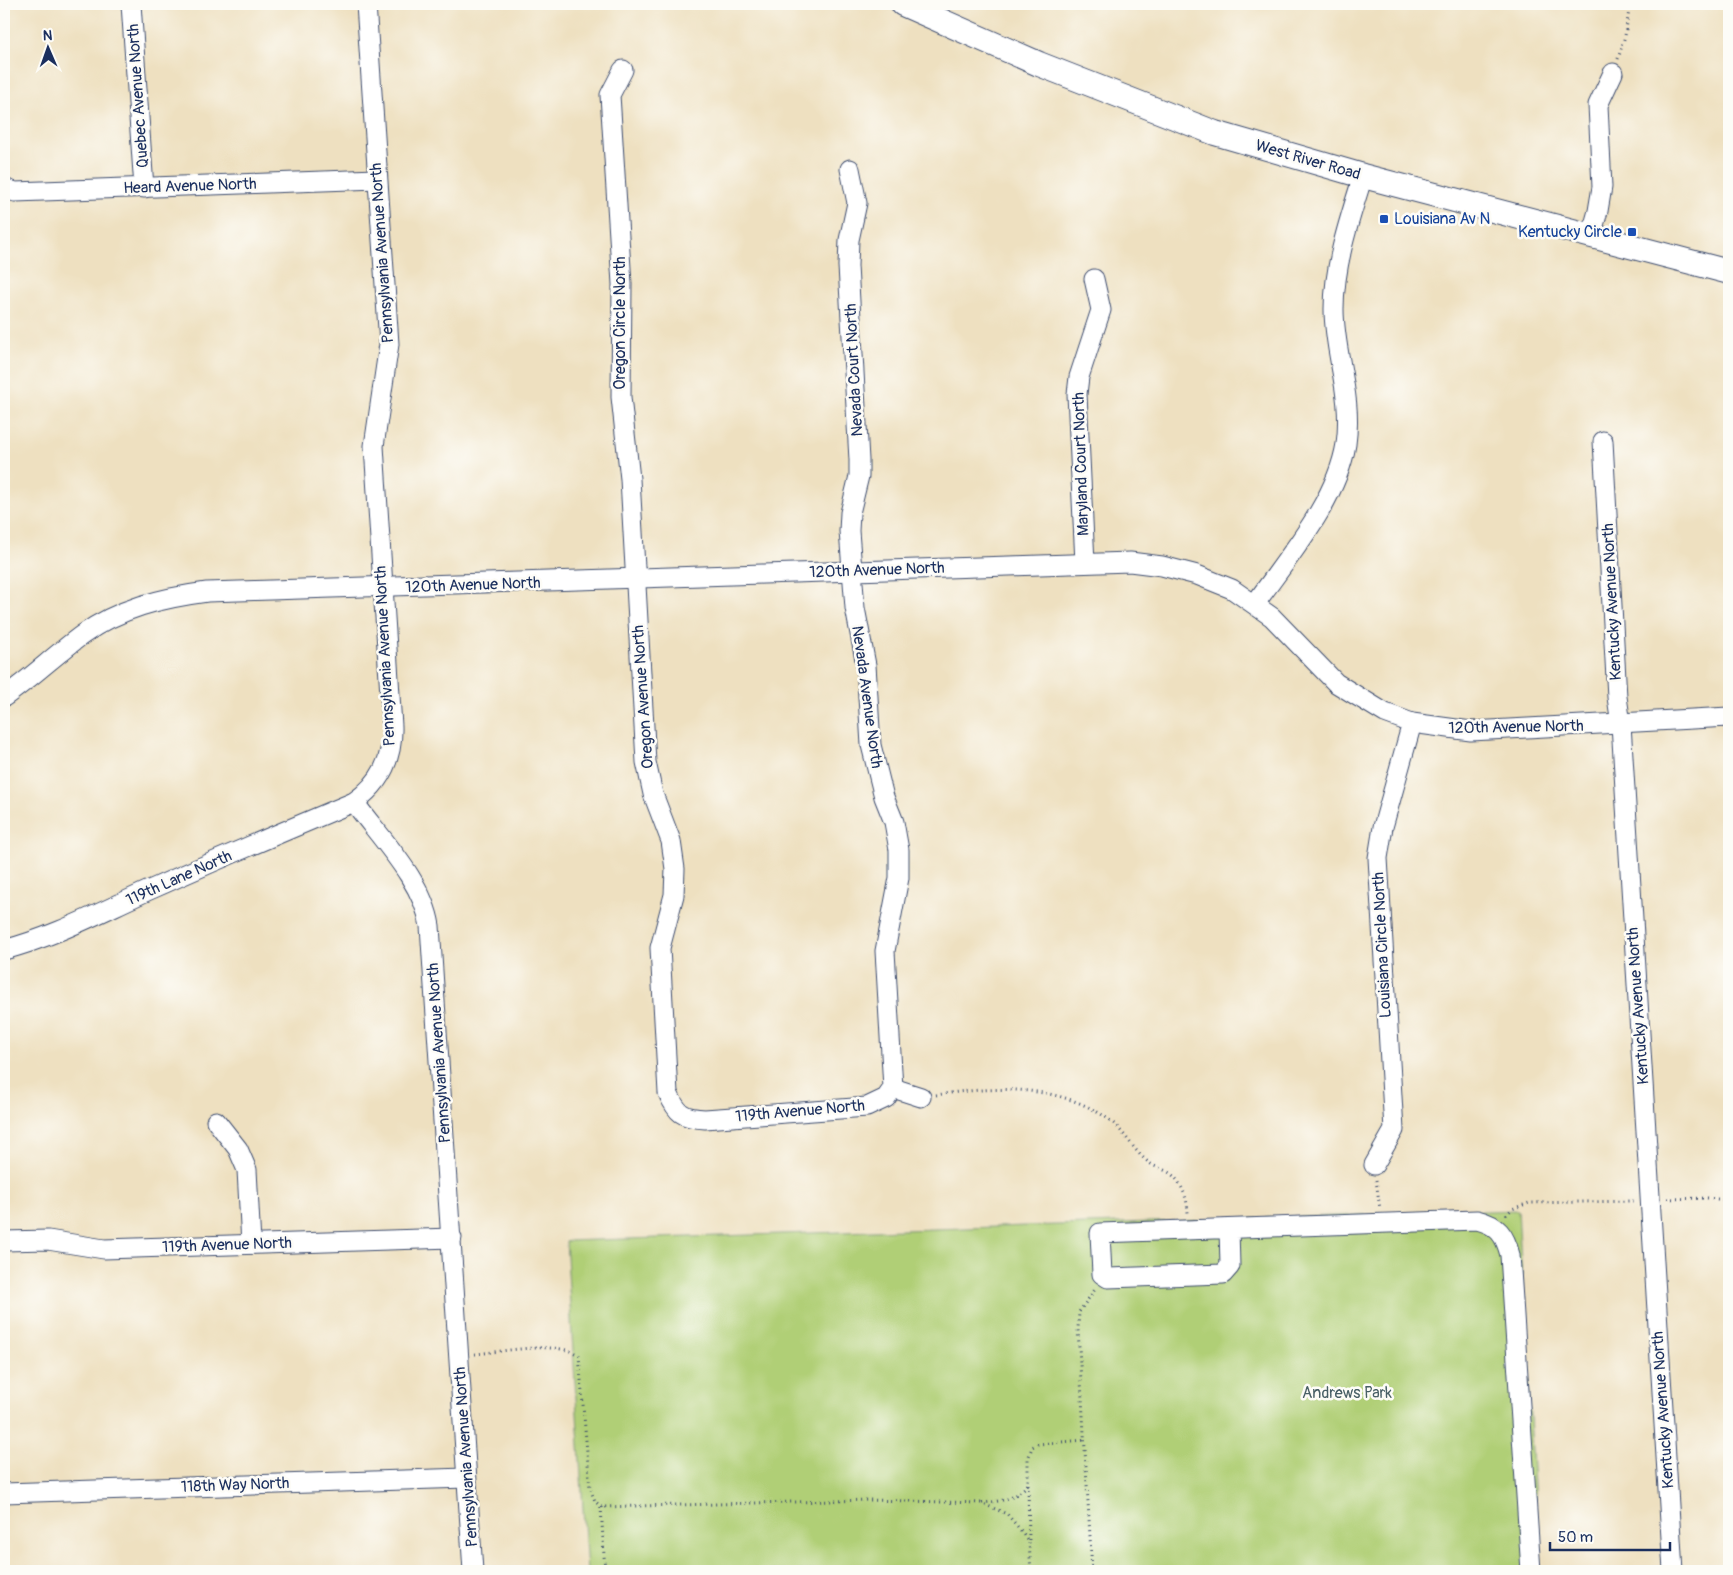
<svg xmlns="http://www.w3.org/2000/svg" width="1733" height="1575" font-family="Pangolin,sans-serif">
<style>
.green{fill:#b0cf76;stroke:#667f6a}
.lines{fill:none;stroke-linecap:round;stroke-linejoin:round}
.minor-casing{stroke:#3b4a6d;stroke-width:21}
.major-casing{stroke:#3b4a6d;stroke-width:26}
.path{stroke:#3b4a6d;stroke-width:3;stroke-dasharray:1 4;stroke-linecap:butt}
.minor{stroke:#fff;stroke-width:19}
.major{stroke:#fff;stroke-width:24}
.transit-dot{fill:#1a4fb4;stroke:#fdfcf7;stroke-width:2}
.labels{text-anchor:middle;dominant-baseline:central;stroke-width:5;stroke-linejoin:round;paint-order:stroke}
.street-label{font-size:16px;fill:#1b2f5e;stroke:#fdfcf7}
.transit-label{font-size:16px;fill:#164399;stroke:#fdfcf7;text-anchor:start}
.park-label{font-size:16px;fill:#485f65;stroke:#fdfcf7}
</style>
<rect width="100%" height="100%" fill="#fdfcf7"/>
<filter id="ink" filterUnits="userSpaceOnUse"><feTurbulence type="fractalNoise" baseFrequency=".02" numOctaves="2"/><feDisplacementMap in="SourceGraphic" scale="10" xChannelSelector="R" yChannelSelector="G"/><feConvolveMatrix kernelMatrix="1 2 1 2 8 2 1 2 1" color-interpolation-filters="sRGB"/></filter>
<filter id="wash" filterUnits="userSpaceOnUse"><feTurbulence type="fractalNoise" baseFrequency=".0096" numOctaves="4" result="noise"/><feDisplacementMap in="SourceGraphic" scale="20" xChannelSelector="R" yChannelSelector="G"/><feGaussianBlur stdDeviation="1.12" result="paint"/><feColorMatrix in="noise" values="0 0 0 0 0 0 0 0 0 0 0 0 0 0 0 0 0 1.4 0 .05"/><feComposite in="paint" operator="in"/></filter>
<g filter="url(#wash)">
<rect width="100%" height="100%" fill="#eee0c0"/>
<!-- green -->
<polygon class="green" points="1518,1210 1539,1571 587,1571 566,1241"/>
</g>
<g filter="url(#ink)">
<g class="lines">
<defs>
<g id="minor">
<polyline points="131,4 144,188"/>
<path d="M 623,70 L 610,95 L 622,284 L 621,397 L 630,479 L 646,762 L 653,794 L 671,841 L 675,869 L 674,895 L 660,948 L 668,1093 C 677,1113 682,1118 705,1119 L 867,1107 L 886,1098 L 893,1088 L 921,1097"/>
<polyline points="850,169 857,203 849,240 848,266 859,460 859,476 850,513 849,531 855,608 866,665 871,745 884,797 894,822 899,850 899,878 885,951 893,1088"/>
<polyline points="4,188 15,192 377,179"/>
<polyline points="1591,236 1598,211 1602,187 1598,105 1613,73"/>
<polyline points="1603,441 1617,697 1621,724 1673,1571"/>
<polyline points="1085,563 1077,394 1079,377 1101,310 1094,279"/>
<path d="M 1255,604 C 1287,558 1337,501 1346,444 C 1353,394 1334,355 1334,309 C 1334,264 1350,218 1363,176"/>
<path d="M 4,697 C 31,678 55,655 82,635 C 119,608 162,598 207,592 L 1130,562 L 1162,566 L 1197,575 L 1232,589 L 1272,617 L 1336,683 L 1385,713 L 1412,723 L 1471,731 L 1729,717"/>
<path d="M 354,802 C 381,839 423,881 430,926 L 473,1571"/>
<path d="M 4,950 C 57,936 104,910 154,888 C 220,858 287,830 354,802 C 381,783 393,759 392,726 L 374,446 L 389,344 L 366,4"/>
<polyline points="216,1121 238,1149 247,1170 251,1244"/>
<polyline points="1374,1165 1394,1130 1378,858 1383,827 1412,723"/>
<path d="M 1229,1229 L 1230,1266 L 1223,1274 L 1108,1278 L 1102,1274 L 1100,1233 L 1477,1220 C 1498,1225 1505,1235 1510,1255 L 1531,1571"/>
<polyline points="4,1241 48,1240 104,1249 452,1238"/>
<polyline points="4,1493 466,1478"/>
</g>
<polyline id="major" points="903,4 1039,64 1215,133 1363,176 1729,272"/>
</defs>
<!-- minor casing -->
<use href="#minor" class="minor-casing"/>
<!-- major casing -->
<use href="#major" class="major-casing"/>
<!-- path -->
<g class="path">
<polyline points="1618,59 1625,36 1630,4"/>
<path d="M 936,1095 C 993,1086 1065,1084 1112,1122 C 1126,1134 1134,1151 1148,1162 C 1154,1167 1161,1168 1168,1172 C 1182,1180 1188,1200 1188,1215"/>
<polyline points="1376,1180 1380,1209"/>
<polyline points="1667,1199 1707,1198 1729,1200"/>
<polyline points="1506,1215 1512,1209 1529,1203 1634,1201"/>
<path d="M 475,1354 C 499,1352 562,1340 579,1356 L 590,1488 L 595,1501 L 601,1507 L 870,1500 L 981,1503 L 1007,1514 L 1023,1533 L 1029,1543 L 1031,1571"/>
<polyline points="1028,1484 1029,1542"/>
<path d="M 982,1503 C 1002,1501 1015,1500 1028,1484 L 1028,1459 L 1032,1447 L 1038,1444 L 1085,1440"/>
<polyline points="601,1507 605,1571"/>
<polyline points="1092,1571 1078,1329 1079,1312 1096,1288"/>
</g>
<!-- minor -->
<use href="#minor" class="minor"/>
<!-- major -->
<use href="#major" class="major"/>
</g>
</g>
<!-- markers -->
<g class="transit-dot">
<rect x="1379" y="214" width="10" height="10" rx="2.5"/>
<rect x="1627" y="227" width="10" height="10" rx="2.5"/>
</g>
<g class="labels">
<!-- street labels -->
<g class="street-label">
<text transform="translate(138 96) rotate(-94)">Quebec Avenue North</text>
<text transform="translate(1308 160) rotate(16)">West River Road</text>
<text transform="translate(190 186) rotate(-2)">Heard Avenue North</text>
<text transform="translate(382 253) rotate(-94)">Pennsylvania Avenue North</text>
<text transform="translate(620 323) rotate(-90)">Oregon Circle North</text>
<text transform="translate(854 370) rotate(-93)">Nevada Court North</text>
<text transform="translate(1081 464) rotate(-92)">Maryland Court North</text>
<text transform="translate(877 570) rotate(-2)">120th Avenue North</text>
<text transform="translate(473 585) rotate(-2)">120th Avenue North</text>
<text transform="translate(1612 602) rotate(-93)">Kentucky Avenue North</text>
<text transform="translate(385 656) rotate(-93)">Pennsylvania Avenue North</text>
<text transform="translate(643 697) rotate(-94)">Oregon Avenue North</text>
<text transform="translate(867 697) rotate(82)">Nevada Avenue North</text>
<text transform="translate(1516 727) rotate(-1)">120th Avenue North</text>
<text transform="translate(179 878) rotate(-24)">119th Lane North</text>
<text transform="translate(1382 945) rotate(-93)">Louisiana Circle North</text>
<text transform="translate(1638 1006) rotate(-94)">Kentucky Avenue North</text>
<text transform="translate(439 1053) rotate(-94)">Pennsylvania Avenue North</text>
<text transform="translate(800 1111) rotate(-5)">119th Avenue North</text>
<text transform="translate(227 1245) rotate(-2)">119th Avenue North</text>
<text transform="translate(1663 1410) rotate(-94)">Kentucky Avenue North</text>
<text transform="translate(466 1457) rotate(-94)">Pennsylvania Avenue North</text>
<text transform="translate(235 1485) rotate(-2)">118th Way North</text>
</g>
<!-- transit labels -->
<g class="transit-label">
<text x="1394" y="219">Louisiana Av N</text>
<text x="1622" y="232" text-anchor="end">Kentucky Circle</text>
</g>
<!-- park labels -->
<g class="park-label">
<text x="1347" y="1393">Andrews Park</text>
</g>
</g>
<!-- margin -->
<rect width="1733" height="1575" fill="none" stroke="#fdfcf7" stroke-width="20"/>
<!-- north arrow -->
<g transform="translate(48 48) rotate(358)" stroke="#fdfcf7" stroke-width="4" paint-order="stroke">
<path d="M0-4L9 19L0 12L-9 19Z" fill="#1b2f5e"/>
<text y="-8" font-size="14" font-weight="bold" text-anchor="middle" fill="#1b2f5e">N</text>
</g>
<!-- scale -->
<path d="M1550 1542v8h120v-8" fill="none" stroke="#1b2f5e" stroke-width="2.5"/>
<text x="1558" y="1542" font-size="15" fill="#1b2f5e" stroke="#fdfcf7" stroke-width="4" paint-order="stroke">50 m</text>
</svg>
